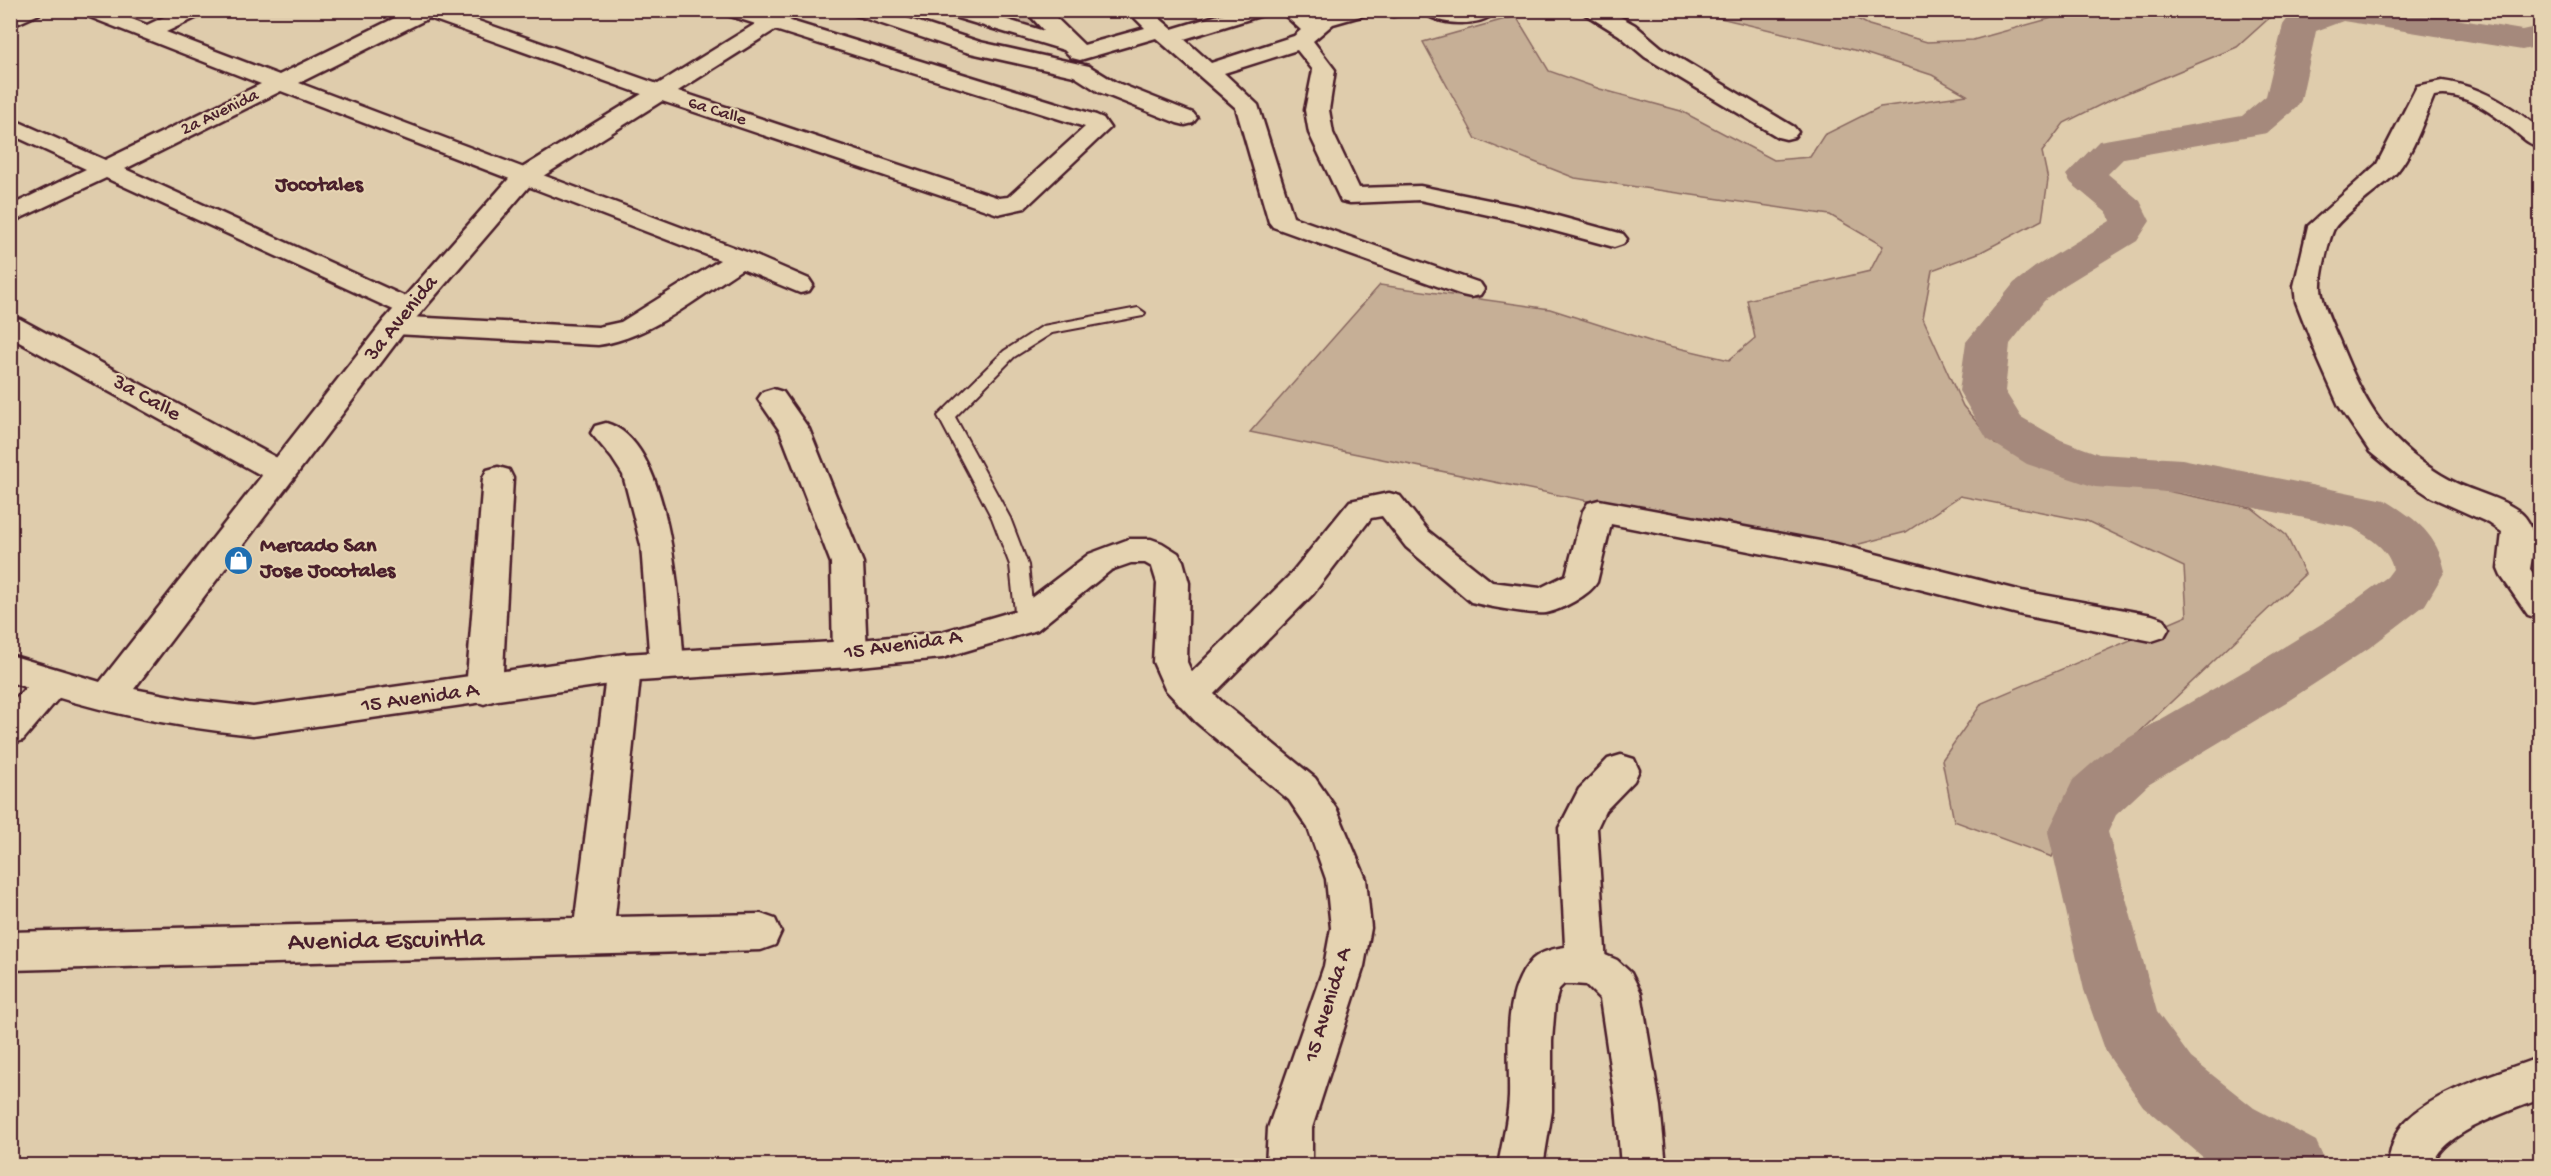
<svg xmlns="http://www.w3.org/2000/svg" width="2551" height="1176" font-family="'Gochi Hand',sans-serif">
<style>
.green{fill:#c6af96;stroke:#886760;stroke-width:1.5}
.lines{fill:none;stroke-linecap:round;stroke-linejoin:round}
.river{fill:#a5897b;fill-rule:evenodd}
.service-casing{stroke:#4a1f2b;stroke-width:4}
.minor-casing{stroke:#4a1f2b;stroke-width:5}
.tertiary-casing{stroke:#4a1f2b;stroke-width:5}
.primary-casing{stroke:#4a1f2b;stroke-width:5}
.service{fill:#e5d3b1;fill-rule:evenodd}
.minor{fill:#e5d3b1;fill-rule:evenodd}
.tertiary{fill:#e5d3b1;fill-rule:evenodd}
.primary{fill:#e5d3b1;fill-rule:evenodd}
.labels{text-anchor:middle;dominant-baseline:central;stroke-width:4.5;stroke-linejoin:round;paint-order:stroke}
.far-street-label{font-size:18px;fill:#4a1f2b;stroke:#e5d3b1}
.far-quarter-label{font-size:22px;font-weight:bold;fill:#4a1f2b;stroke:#e5d3b1}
.street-label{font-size:22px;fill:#4a1f2b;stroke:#e5d3b1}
.poi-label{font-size:22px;font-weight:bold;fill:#4a1f2b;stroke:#e5d3b1;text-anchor:start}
.near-street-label{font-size:27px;fill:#4a1f2b;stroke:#e5d3b1}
</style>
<rect width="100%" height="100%" fill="#dfccac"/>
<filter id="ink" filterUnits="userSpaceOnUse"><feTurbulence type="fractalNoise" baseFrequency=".0167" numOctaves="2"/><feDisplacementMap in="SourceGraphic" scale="12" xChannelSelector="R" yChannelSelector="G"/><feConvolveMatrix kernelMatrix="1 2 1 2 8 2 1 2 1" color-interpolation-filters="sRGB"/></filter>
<g filter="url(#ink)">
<!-- green -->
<g class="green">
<polygon points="2137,10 2277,11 2237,47 2110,100 2064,123 2042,152 2048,180 2042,220 1981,252 1932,270 1923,318 1963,406 1995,444 2121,482 2252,508 2286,535 2305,574 2081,788 2052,857 1954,821 1942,760 1982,703 2187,616 2184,567 2087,521 1960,496 1906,532 1832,551 1250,432 1380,285 1550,309 1653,342 1729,360 1755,338 1747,300 1870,271 1883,246 1830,215 1575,178 1476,139 1423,42 1516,16 1549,71 1600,89 1681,111 1774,160 1810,157 1824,135 1880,107 1967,95 1932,75 1858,51 1691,11 1842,11 1869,25 1927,42 1973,40 2052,18"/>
<polygon points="951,11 1035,11 1074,45"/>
</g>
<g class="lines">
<!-- river -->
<path class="river" d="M 2310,10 L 2401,10 L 2522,30 L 2540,26 L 2540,46 L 2522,50 L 2343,21 L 2316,31 L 2301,100 L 2296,108 L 2267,133 L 2124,158 L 2108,174 L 2140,201 L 2150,221 L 2137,241 L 2065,285 L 2044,301 L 2010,344 L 2005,391 L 2021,417 L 2061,440 L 2099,454 L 2182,459 L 2385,500 C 2416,519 2437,534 2445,571 L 2425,605 L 2369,648 L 2288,701 L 2148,785 L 2116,815 L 2108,832 L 2157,1012 L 2191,1058 L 2254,1108 L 2316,1141 L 2327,1166 L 2218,1166 L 2204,1158 L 2143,1106 L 2106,1052 L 2084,990 L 2048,832 L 2073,780 L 2106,751 L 2248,669 L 2331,618 L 2387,577 L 2393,569 C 2389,549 2370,538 2353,528 L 2182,493 L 2095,487 L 2027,464 L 1987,439 L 1959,391 L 1966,342 L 2014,283 L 2035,267 L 2110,221 L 2108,214 L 2071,183 L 2066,175 L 2099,141 L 2242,116 L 2266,96 L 2283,25 L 2288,18 Z"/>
<defs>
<polygon id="service" points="1138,308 1145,313 1143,316 1052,333 1014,357 955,417 1010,518 1028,565 1034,621 1031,626 1025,628 1019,626 1016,621 1010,565 992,518 938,416 1004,351 1043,326"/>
<g id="minor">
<path d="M 79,10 L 109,10 L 147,25 L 179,10 L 207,10 L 204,14 L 166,32 L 279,75 L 411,10 L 447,10 L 666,87 L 999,198 L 1008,197 L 1085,127 L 724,14 L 721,10 L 755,10 L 1096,115 L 1103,118 L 1110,128 L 1025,208 L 998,214 L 650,97 L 429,18 L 299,83 L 749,253 L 809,279 L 813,285 L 809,291 L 800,293 L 742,269 C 698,297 650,338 598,345 L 395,334 L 385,331 L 381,325 L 385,319 L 409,317 L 106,178 L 10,223 L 10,206 L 86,169 L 10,134 L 10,118 L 105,160 L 261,84 L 82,14 ZM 281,91 L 720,260 L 621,322 L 598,327 L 409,317 L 419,315 L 423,309 L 419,303 L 125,169 Z"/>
<polygon points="849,10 882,10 980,42 1089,66 1115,82 1193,113 1197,118 1193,123 1185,125 1177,123 1099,92 1074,76 966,52 852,14"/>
<polygon points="941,10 975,10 1044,31 1025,10 1048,10 1084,45 1145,28 1127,10 1150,10 1172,29 1235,10 1269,10 1266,14 1184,39 1211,63 1294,36 1301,30 1279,10 1303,10 1314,19 1336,10 1371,10 1368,14 1333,24 1313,41 1335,70 1329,110 1333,133 1359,188 1420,186 1528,208 1623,234 1627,239 1623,244 1614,247 1525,223 1420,200 1350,203 1341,201 1309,133 1305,110 1313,70 1297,50 1224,73 1258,105 1293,217 1480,283 1484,289 1480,295 1471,297 1462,295 1273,227 1269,222 1236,108 1156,38 1080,60 1072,58 1064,50 944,14"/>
<polygon points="1383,10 1408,10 1405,14 1393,16 1386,14"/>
<path d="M 1422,10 L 1493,10 L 1494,12 C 1484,28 1433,26 1422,10 Z"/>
<polygon points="1582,10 1608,10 1635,25 1661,47 1794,127 1798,132 1794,137 1786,139 1778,137 1645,57 1619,35 1585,14"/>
<path d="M 2442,81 C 2480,86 2510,105 2540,129 L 2540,147 C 2529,145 2522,137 2512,129 C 2492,113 2462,90 2434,96 C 2423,121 2414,152 2396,173 C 2384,186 2337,219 2333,231 C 2328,243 2320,277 2321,289 C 2323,306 2332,324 2339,340 C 2366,407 2387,445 2452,481 C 2472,492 2511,500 2525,517 C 2538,534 2533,550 2530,569 L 2540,583 L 2540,619 L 2528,615 L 2501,576 L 2498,569 L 2502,532 L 2489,523 L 2431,497 L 2398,475 L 2370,452 L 2339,406 L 2319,361 L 2296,302 L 2294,286 L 2308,226 L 2377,164 L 2417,86 Z"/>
<polygon points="10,317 20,319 292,466 296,473 292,480 281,484 270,480 10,337"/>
<polygon points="773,389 783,392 809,429 863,563 867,654 862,663 850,667 838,663 833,654 831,563 780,431 758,399 763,392"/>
<path d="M 606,423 C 673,442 679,607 684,664 L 679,674 L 667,677 L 655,674 L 650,664 L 641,545 L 623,475 L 612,458 L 591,433 L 595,426 Z"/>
<polygon points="498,467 509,470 513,478 502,690 496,700 484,704 472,700 466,690 483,478 487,470"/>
<path d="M 1389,493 L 1400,496 L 1428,531 L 1492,582 L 1540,588 L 1566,575 L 1583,511 L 1588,503 L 1599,500 L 1836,544 L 2022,591 L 2152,615 L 2164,619 L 2169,628 L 2164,637 L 2152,641 L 2022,615 L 1836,568 L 1611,524 L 1597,582 C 1590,595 1561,610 1546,613 C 1532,615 1486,606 1471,602 L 1406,547 L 1382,516 L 1371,518 L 1313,594 L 1203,705 L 1191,709 L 1179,705 L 1173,695 L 1179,685 L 1289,576 L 1350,501 Z"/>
<polygon points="624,654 636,658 641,668 615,917 761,914 775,919 781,932 775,945 761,950 10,970 10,932 575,918 607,668 612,658"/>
<polygon points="51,669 63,673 68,683 63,693 23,740 10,744 10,705 39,673"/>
<polygon points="1621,755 1634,759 1639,770 1634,781 1605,811 1597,828 1606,965 1600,978 1586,984 1572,978 1566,965 1559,828 1579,789 1608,759"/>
</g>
<g id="tertiary">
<path d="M 778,10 L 803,10 L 800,14 L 532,183 L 405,331 L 134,689 L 191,700 L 253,707 L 624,654 L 850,641 L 942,632 L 1014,611 L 1089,554 L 1129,539 L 1151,539 L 1162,543 L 1178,553 L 1183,561 L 1189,583 L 1187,662 L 1191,671 L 1222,702 L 1315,778 L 1337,810 L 1366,879 L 1371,928 L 1364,966 L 1312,1128 L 1312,1166 L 1266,1166 L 1268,1128 L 1324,966 L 1331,928 L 1326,879 L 1308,828 L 1289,800 L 1196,722 L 1165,689 L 1153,662 L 1157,583 L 1152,567 L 1145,563 L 1131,563 L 1111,570 L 1037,630 L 942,658 L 850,667 L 624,682 L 253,735 C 170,727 89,710 10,682 L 10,655 L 100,682 L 385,319 L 514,173 Z"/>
<path d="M 1573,946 L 1591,949 L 1617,960 L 1631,973 L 1641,993 L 1660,1106 L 1666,1166 L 1621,1166 L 1616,1106 L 1600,999 L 1586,985 L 1573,984 L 1564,984 L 1559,989 L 1555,1004 L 1552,1041 L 1552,1111 L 1543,1166 L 1498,1166 C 1502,1143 1508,1120 1509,1097 C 1510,1055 1501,997 1530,962 C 1539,951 1560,947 1573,946 Z"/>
<path d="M 2540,1057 L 2540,1099 C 2513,1110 2437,1134 2433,1166 L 2388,1166 C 2390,1150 2395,1131 2407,1120 C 2439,1089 2499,1073 2540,1057 Z"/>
</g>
<polygon id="primary" points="15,10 42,10 39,14 10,27 10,13"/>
</defs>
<!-- service casing -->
<use href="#service" class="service-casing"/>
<!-- minor casing -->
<use href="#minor" class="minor-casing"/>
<!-- tertiary casing -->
<use href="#tertiary" class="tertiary-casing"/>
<!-- primary casing -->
<use href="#primary" class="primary-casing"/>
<!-- service -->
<use href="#service" class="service"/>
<!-- minor -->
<use href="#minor" class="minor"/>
<!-- tertiary -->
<use href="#tertiary" class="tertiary"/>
<!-- primary -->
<use href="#primary" class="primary"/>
</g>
</g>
<!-- icons -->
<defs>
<symbol id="shop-disc" viewBox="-11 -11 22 22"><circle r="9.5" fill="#1f6fb2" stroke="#e5d3b1"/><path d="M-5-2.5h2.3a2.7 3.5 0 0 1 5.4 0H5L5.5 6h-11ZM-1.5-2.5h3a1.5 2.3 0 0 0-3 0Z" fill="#fff"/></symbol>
</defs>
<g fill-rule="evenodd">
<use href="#shop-disc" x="222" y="544" width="33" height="33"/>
</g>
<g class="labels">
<!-- far-street labels -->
<g class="far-street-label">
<text transform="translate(717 112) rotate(18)">6a Calle</text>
<text transform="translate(220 113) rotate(-26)">2a Avenida</text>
</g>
<!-- far-quarter labels -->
<g class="far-quarter-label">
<text x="319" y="186">Jocotales</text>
</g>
<!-- street labels -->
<g class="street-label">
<text transform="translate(402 319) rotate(-51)">3a Avenida</text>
<text transform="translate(146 399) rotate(29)">3a Calle</text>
<text transform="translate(903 646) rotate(-8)">15 Avenida A</text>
<text transform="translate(420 699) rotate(-8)">15 Avenida A</text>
<text transform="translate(1329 1005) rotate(-73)">15 Avenida A</text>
</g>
<!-- poi labels -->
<g class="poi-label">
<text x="260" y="547">Mercado San<tspan x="260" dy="25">Jose Jocotales</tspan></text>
</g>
<!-- near-street labels -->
<g class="near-street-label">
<text transform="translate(386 942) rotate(-1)">Avenida Escuintla</text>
</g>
</g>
<!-- margin -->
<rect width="2551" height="1176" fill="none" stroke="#e5d3b1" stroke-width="36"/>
<rect x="18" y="18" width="2515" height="1140" fill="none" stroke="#4a1f2b" stroke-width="2" filter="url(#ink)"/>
</svg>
